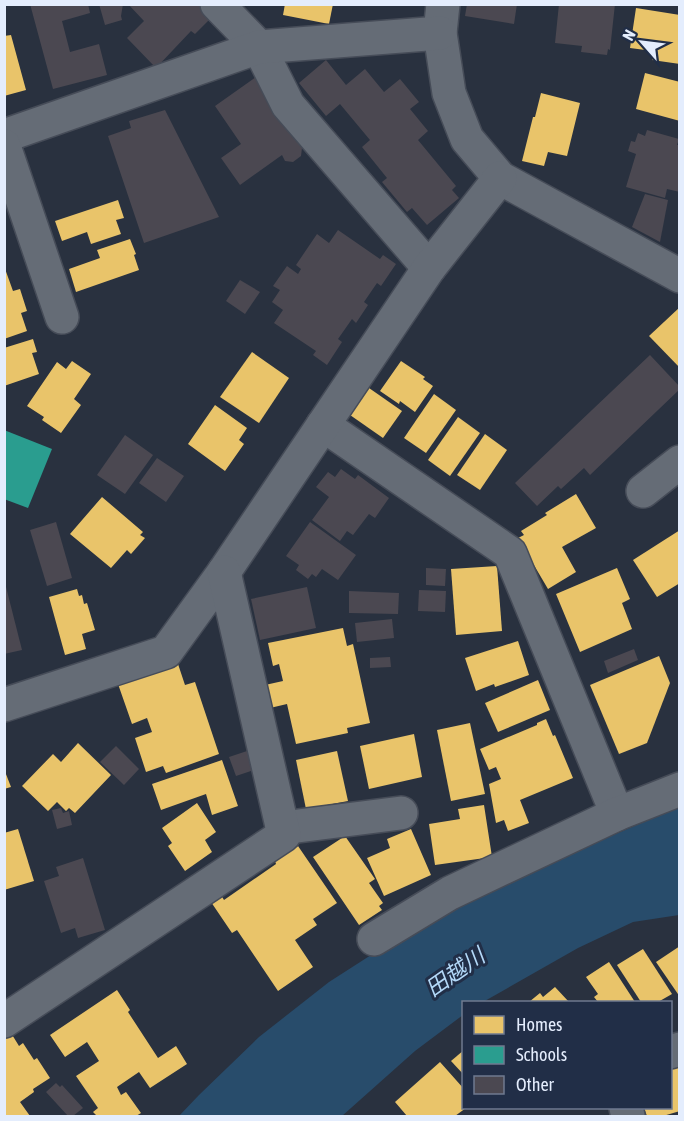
<svg xmlns="http://www.w3.org/2000/svg" width="684" height="1121" font-family="'Asap Condensed','Noto Sans JP',sans-serif">
<style>
.water{fill:#284c6b}
.homes{fill:#e9c46a}
.schools{fill:#2a9d8f}
.building{fill:#4b4851}
.lines{fill:none;stroke-linecap:round;stroke-linejoin:round}
.minor-casing{stroke:#464c58;stroke-width:36}
.minor{stroke:#656c76;stroke-width:33}
.labels{text-anchor:middle;dominant-baseline:central;stroke-width:6;stroke-linejoin:round;paint-order:stroke}
.water-label{font-size:22px;font-style:italic;fill:#b3d8f8;stroke:#212e47}
</style>
<rect width="100%" height="100%" fill="#29313f"/>
<!-- water -->
<polygon class="water" points="679,807 679,915 633,922 578,948 483,1002 464,1002 463,1015 415,1051 342,1116 179,1116 199,1095 259,1037 329,982 396,939 494,886"/>
<!-- homes -->
<g class="homes">
<polygon points="285,4 333,4 329,24 283,15"/>
<polygon points="636,8 680,15 680,64 652,60 653,51 630,48"/>
<polygon points="11,35 26,90 4,96 4,36"/>
<polygon points="645,73 680,82 680,121 636,109"/>
<polygon points="541,93 580,103 567,156 548,152 544,166 522,161 533,117 535,117"/>
<polygon points="118,200 124,218 116,220 121,234 91,244 87,232 62,241 55,221"/>
<polygon points="130,239 136,254 134,255 139,270 76,292 69,269 100,258 97,250"/>
<polygon points="4,266 13,291 20,289 27,311 21,313 27,331 4,339"/>
<polygon points="680,307 680,368 649,336"/>
<polygon points="33,339 37,352 32,353 39,374 4,386 4,348"/>
<polygon points="252,352 289,378 259,423 220,397"/>
<polygon points="72,361 91,374 74,399 81,405 61,433 42,420 44,417 27,406 57,362 66,369"/>
<polygon points="401,361 425,377 423,379 433,386 415,412 400,401 399,404 380,391"/>
<polygon points="369,388 402,411 383,438 350,415"/>
<polygon points="434,394 456,410 426,453 404,438"/>
<polygon points="215,405 247,428 239,440 244,444 225,471 188,444"/>
<polygon points="458,417 480,433 450,476 428,460"/>
<polygon points="485,434 507,450 480,490 457,475"/>
<polygon points="576,494 596,528 562,547 576,572 548,589 518,538 524,535 521,531 547,515 545,513"/>
<polygon points="102,497 143,532 140,535 145,538 131,554 127,550 111,568 70,534"/>
<polygon points="680,530 680,583 657,597 633,560"/>
<polygon points="497,566 502,631 456,635 451,569"/>
<polygon points="617,568 630,599 622,603 632,629 580,652 556,594"/>
<polygon points="77,589 79,596 82,595 84,604 87,603 95,630 82,634 86,649 65,655 49,597"/>
<polygon points="343,628 347,646 353,644 370,723 347,728 348,733 296,744 287,704 270,708 265,685 283,681 279,664 273,666 268,643"/>
<polygon points="518,641 529,675 495,687 494,684 476,691 465,658"/>
<polygon points="659,656 670,683 647,743 619,754 590,685"/>
<polygon points="178,664 185,685 195,682 219,754 166,773 163,766 146,772 135,738 152,732 147,718 132,724 118,684"/>
<polygon points="538,680 550,710 498,732 485,703"/>
<polygon points="546,719 553,736 555,735 573,778 520,800 529,823 508,831 504,820 496,823 489,784 501,779 496,767 489,770 480,749 537,725 537,723"/>
<polygon points="470,723 485,794 451,801 437,730"/>
<polygon points="414,734 422,777 369,789 360,746"/>
<polygon points="78,743 111,775 75,813 69,808 66,811 57,802 48,811 22,786 53,754 61,762"/>
<polygon points="337,751 348,801 306,809 296,760"/>
<polygon points="222,760 238,806 212,815 206,794 161,810 152,784"/>
<polygon points="4,769 11,787 4,789"/>
<polygon points="197,803 216,832 205,840 212,852 185,871 168,846 172,843 162,828"/>
<polygon points="484,805 492,857 435,865 429,824 460,819 458,809"/>
<polygon points="18,829 34,881 4,890 4,833"/>
<polygon points="411,829 431,875 384,896 367,858 390,848 387,839"/>
<polygon points="345,836 375,879 369,883 383,903 379,906 382,910 359,925 313,857"/>
<polygon points="298,846 337,903 313,919 317,925 295,940 313,967 278,991 237,930 232,933 211,902 221,895 224,900 276,864 275,861"/>
<polygon points="680,946 680,997 656,962"/>
<polygon points="643,949 672,994 658,1002 641,1002 617,965"/>
<polygon points="609,962 635,1002 598,1002 594,997 598,994 586,977"/>
<polygon points="555,987 569,1002 529,1002 540,993 543,997"/>
<polygon points="117,990 130,1010 128,1012 158,1058 176,1046 187,1064 150,1088 139,1072 117,1087 121,1095 126,1092 141,1113 136,1116 97,1116 93,1112 98,1108 76,1076 99,1061 87,1042 65,1057 50,1035"/>
<polygon points="11,1033 19,1046 23,1043 34,1060 37,1058 50,1078 33,1089 34,1092 20,1102 30,1116 4,1116 4,1038"/>
<polygon points="464,1050 464,1075 451,1061"/>
<polygon points="440,1062 464,1089 464,1108 466,1108 455,1116 407,1116 395,1102"/>
<polygon points="680,1064 680,1111 663,1116 647,1116 644,1108 670,1108 670,1067"/>
</g>
<!-- schools -->
<polygon class="schools" points="4,430 52,449 28,508 4,499"/>
<!-- building -->
<g class="building">
<polygon points="30,4 88,4 90,13 62,21 70,52 99,44 107,75 53,89"/>
<polygon points="99,4 123,4 121,16 122,20 105,25"/>
<polygon points="128,4 198,4 211,18 195,34 191,31 156,68 127,38 144,21"/>
<polygon points="467,4 517,4 514,24 465,16"/>
<polygon points="559,4 615,4 610,50 608,49 607,55 581,52 582,46 555,43"/>
<polygon points="326,60 346,85 365,69 384,92 400,79 419,102 410,109 428,131 418,140 456,186 452,190 459,198 427,225 412,208 407,212 382,182 387,178 362,147 370,140 340,104 326,116 299,83"/>
<polygon points="256,77 301,141 299,143 302,148 301,156 293,162 285,161 282,155 240,185 221,158 241,144 215,106"/>
<polygon points="165,110 219,217 144,243 108,136 131,128 129,121"/>
<polygon points="647,130 679,139 677,145 680,145 680,192 667,189 665,198 626,187 636,154 628,151 631,141 635,142 638,133 645,136"/>
<polygon points="645,194 668,200 660,242 632,227"/>
<polygon points="338,230 380,259 383,255 396,264 381,286 377,283 364,302 368,305 356,323 352,319 338,339 342,342 327,365 313,355 316,351 274,323 283,310 272,302 280,290 273,286 287,266 298,274 301,269 296,265 317,234 329,243"/>
<polygon points="240,280 260,292 245,314 226,301"/>
<polygon points="650,355 680,387 680,389 590,475 584,468 561,489 558,486 537,506 515,483"/>
<polygon points="125,435 153,455 125,494 97,475"/>
<polygon points="157,458 184,476 166,502 139,483"/>
<polygon points="341,469 355,479 358,475 389,498 375,518 369,514 353,535 347,531 340,541 312,520 329,497 316,487 328,472 335,477"/>
<polygon points="56,522 72,578 47,586 30,530"/>
<polygon points="310,522 356,555 338,580 322,569 316,577 312,574 308,579 296,570 299,565 286,556"/>
<polygon points="426,568 446,569 445,586 426,585"/>
<polygon points="4,579 22,650 4,654"/>
<polygon points="307,587 316,628 260,640 251,599"/>
<polygon points="419,590 446,591 445,612 418,611"/>
<polygon points="349,591 399,593 398,614 349,613"/>
<polygon points="392,619 394,638 357,642 355,623"/>
<polygon points="634,649 638,660 608,673 604,661"/>
<polygon points="390,657 391,667 370,668 370,658"/>
<polygon points="116,746 139,769 124,785 100,762"/>
<polygon points="250,750 254,770 236,776 229,757"/>
<polygon points="61,808 63,813 69,811 72,825 57,829 52,810"/>
<polygon points="83,858 105,930 78,938 75,928 61,933 44,881 59,876 56,867"/>
<polygon points="56,1083 60,1087 62,1085 83,1108 73,1116 68,1116 46,1092"/>
</g>
<g class="lines">
<defs>
<g id="minor">
<polyline points="217,4 259,47 288,105 429,268"/>
<polyline points="443,4 440,33 449,93 467,139 500,178 680,276"/>
<polyline points="4,136 259,47 440,33"/>
<polyline points="4,146 62,317"/>
<polyline points="323,425 510,553 617,814"/>
<polyline points="643,491 680,462"/>
<polyline points="4,705 166,652 224,572 429,268 500,178"/>
<polyline points="282,828 401,813"/>
<polyline points="374,939 450,893 617,814 680,789"/>
<polyline points="4,1021 284,835 224,572"/>
<polyline points="670,1052 680,1049"/>
<polyline points="626,1108 628,1116"/>
</g>
</defs>
<!-- minor casing -->
<use href="#minor" class="minor-casing"/>
<!-- minor -->
<use href="#minor" class="minor"/>
</g>
<g class="labels">
<!-- water labels -->
<g class="water-label">
<text transform="translate(455 972) rotate(-35)">田越川</text>
</g>
</g>
<!-- border -->
<rect width="684" height="1121" fill="none" stroke="#e4edfd" stroke-width="12"/>
<!-- legend -->
<rect x="462" y="1001" width="210" height="108" fill="#212e47" stroke="#6f7a90" stroke-width="1.5"/>
<rect x="474" y="1016" width="30" height="18" fill="#e9c46a" stroke="#6f7a90" stroke-width="1.5"/>
<text x="516" y="1031" font-size="18" fill="#e4edfd">Homes</text>
<rect x="474" y="1046" width="30" height="18" fill="#2a9d8f" stroke="#6f7a90" stroke-width="1.5"/>
<text x="516" y="1061" font-size="18" fill="#e4edfd">Schools</text>
<rect x="474" y="1076" width="30" height="18" fill="#4b4851" stroke="#6f7a90" stroke-width="1.5"/>
<text x="516" y="1091" font-size="18" fill="#e4edfd">Other</text>
<!-- north arrow -->
<g transform="translate(642 42) rotate(298)" stroke="#212e47" stroke-width="4.5" paint-order="stroke">
<path d="M0-4.5L10 22L0 15L-10 22Z" fill="#e4edfd"/>
<text y="-9" font-size="16" font-weight="bold" text-anchor="middle" fill="#e4edfd">N</text>
</g>
</svg>
